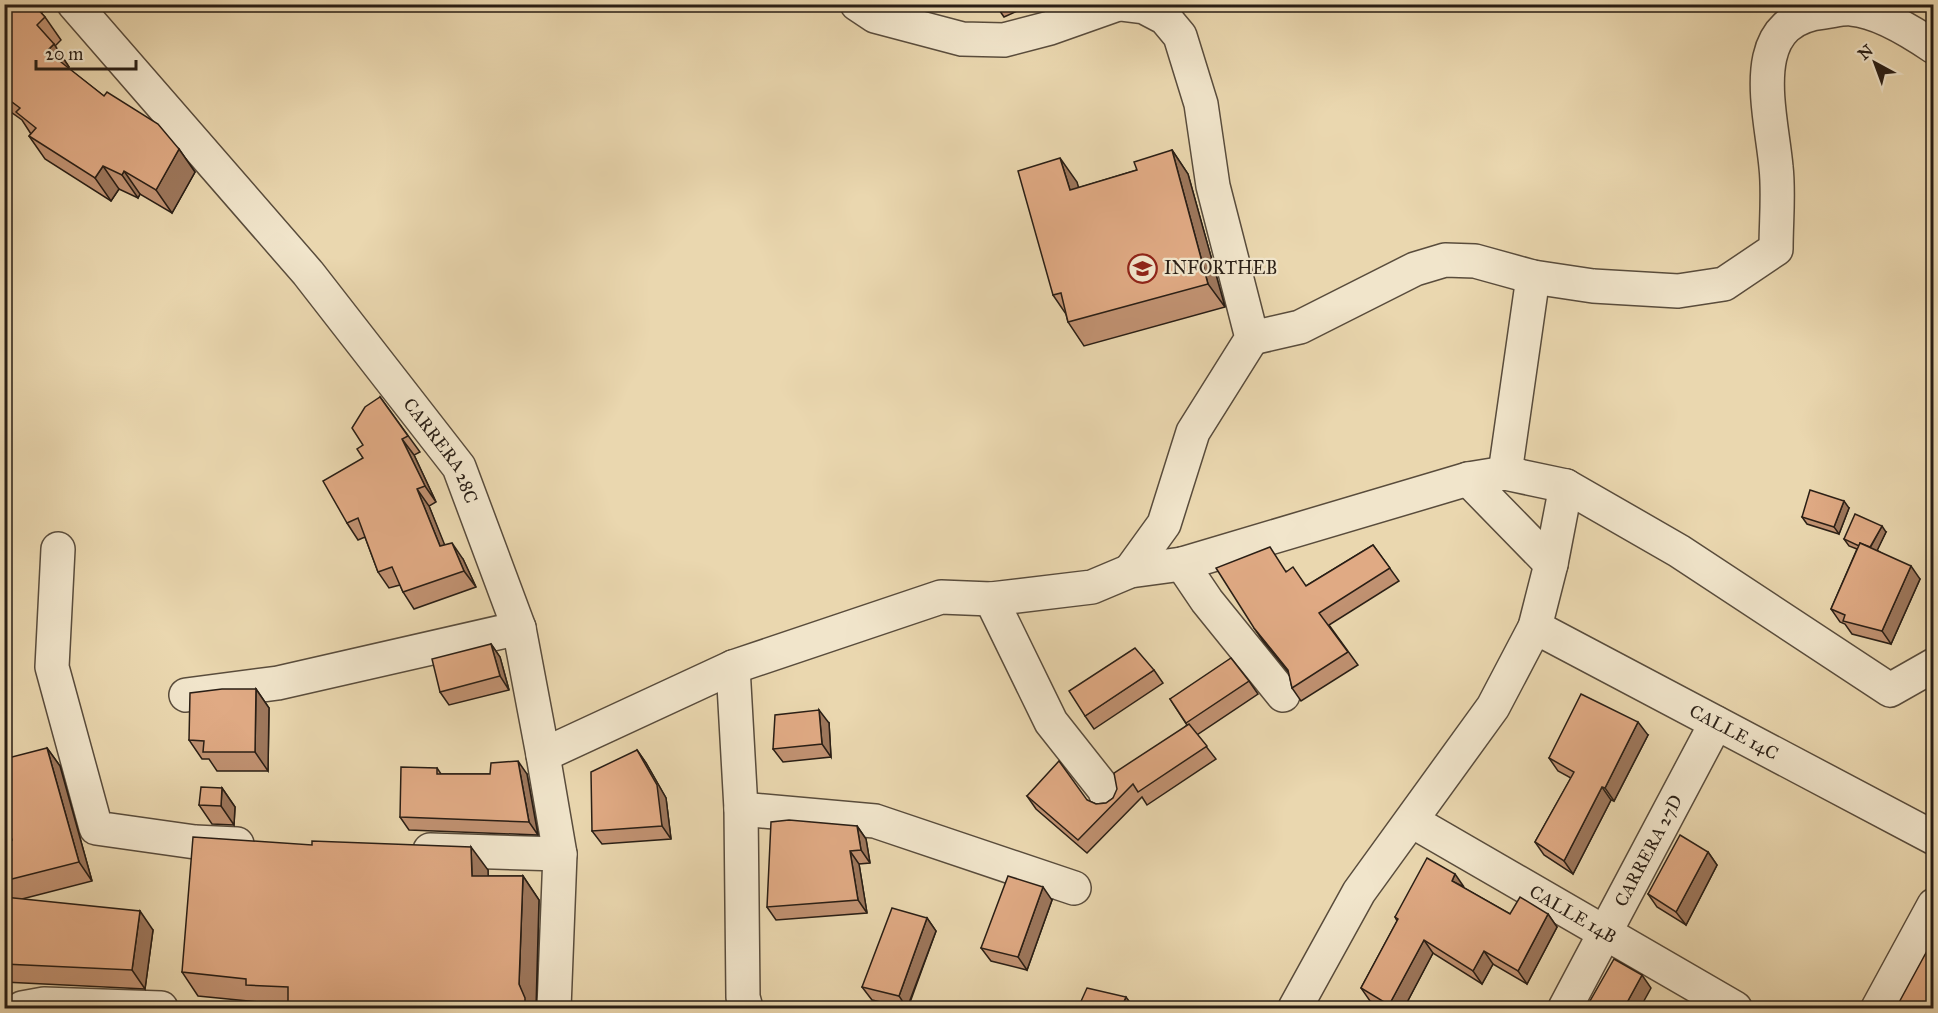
<svg xmlns="http://www.w3.org/2000/svg" width="1938" height="1013" font-family="'IM FELL Great Primer',serif">
<style>
.lines{fill:none;stroke-linecap:round;stroke-linejoin:round}
.minor-casing{stroke:#594c3c;stroke-width:36}
.minor{stroke:#f1e5cb;stroke-width:33}
.wall{fill:#c19272;stroke:#291e15;stroke-width:1.5}
.shaded-wall{fill:#9d775c;stroke:#291e15;stroke-width:1.5}
.building{fill:#e0aa84;stroke:#291e15;stroke-width:1.5}
.labels{text-anchor:middle;dominant-baseline:central;stroke-width:4.5;stroke-linejoin:round;paint-order:stroke}
.poi-label{font-size:18px;fill:#291e15;stroke:#f1e5cb;text-anchor:start}
.street-label{font-size:18px;fill:#291e15;stroke:#f1e5cb}
</style>
<rect width="100%" height="100%" fill="#ead7af"/>
<filter id="stains"><feTurbulence type="fractalNoise" baseFrequency=".00333" numOctaves="4"/><feColorMatrix values="0 0 0 0 .2 0 0 0 0 .09 0 0 0 0 .02 0 0 0 .5 -.17"/></filter>
<radialGradient id="worn" r=".72"><stop offset=".6" stop-color="#630" stop-opacity="0"/><stop offset="1" stop-color="#630" stop-opacity=".3"/></radialGradient>
<g class="lines">
<defs>
<g id="minor">
<path id="s1" d="M 74,4 L 308,273 L 459,467 L 519,628 L 543,755 L 560,854 L 554,1008"/>
<polyline points="857,4 875,16 962,39 1004,40 1050,28 1118,4"/>
<polyline points="1120,4 1144,7 1165,18 1180,36 1201,104 1213,186 1252,338 1193,432 1164,524 1130,571"/>
<path d="M 1252,338 L 1300,327 L 1415,269 L 1445,260 L 1475,261 L 1533,277 L 1593,286 L 1678,291 L 1724,284 L 1776,249 C 1776,222 1779,193 1776,167 C 1771,111 1743,20 1824,12 C 1833,11 1843,8 1851,9 C 1878,11 1912,32 1934,47"/>
<polyline points="1505,473 1533,277"/>
<polyline points="1468,479 1551,564"/>
<polyline points="58,549 52,667 96,828 195,842 237,844"/>
<polyline points="1182,564 1207,601 1283,695"/>
<polyline points="991,599 1051,722 1104,789 1108,799"/>
<path id="s2" d="M 1535,627 L 1934,838"/>
<polyline points="733,667 741,809 743,997 746,1008"/>
<polyline points="186,695 278,683 519,628"/>
<polyline points="543,755 733,667 941,597 991,599 1092,587 1130,571 1182,564 1468,479 1505,473 1566,486 1679,551 1890,690 1934,665"/>
<polyline points="741,809 875,821 1074,888"/>
<path id="s3" d="M 1412,821 L 1735,1008"/>
<polyline points="430,850 560,854"/>
<polyline points="22,1008 44,1004 161,1008"/>
<polyline points="1295,1008 1359,892 1493,707 1535,627 1551,564 1566,486"/>
<path id="s4" d="M 1565,1008 L 1716,723"/>
<polyline points="1878,1008 1934,905"/>
</g>
</defs>
<!-- minor casing -->
<use href="#minor" class="minor-casing"/>
<!-- minor -->
<use href="#minor" class="minor"/>
</g>
<!-- wall -->
<g class="wall">
<polygon points="4,4 41,4 45,10 41,13 45,17 61,40 55,46 69,67 68,68 104,96 179,149 195,172 172,213 140,194 138,198 119,189 111,201 45,159 29,136 31,134 22,120 4,107"/>
<polygon points="995,4 1033,4 1004,17"/>
<polygon points="1172,150 1188,174 1225,307 1084,346 1068,322 1066,314 1053,295 1077,182 1078,188 1137,170"/>
<polygon points="380,397 420,452 414,455 436,502 429,506 444,545 463,559 476,587 414,609 403,592 400,585 389,588 378,572 365,537 358,540 347,523 363,458"/>
<polygon points="1849,508 1839,534 1807,524 1802,517"/>
<polygon points="1886,532 1877,550 1920,579 1891,644 1852,634 1845,624 1840,622 1831,609 1857,549 1849,546 1844,539"/>
<polygon points="1373,545 1399,581 1329,625 1358,665 1301,701 1292,688 1289,673 1263,641 1254,628 1286,571 1306,586"/>
<polygon points="491,644 500,657 509,690 449,705 440,692"/>
<polygon points="1154,670 1163,683 1094,729 1085,716"/>
<polygon points="1249,681 1258,694 1197,735 1216,759 1147,805 1142,797 1087,853 1036,809 1027,796 1087,800 1096,804 1106,803 1113,798 1187,725 1170,699"/>
<polygon points="256,689 269,708 268,771 217,771 209,759 202,759 189,740"/>
<polygon points="829,723 831,757 783,762 773,749"/>
<polygon points="1648,735 1614,801 1611,800 1573,874 1544,855 1535,842 1571,778 1558,771 1549,758"/>
<polygon points="47,748 60,766 92,881 22,899 153,930 145,989 4,982 4,850 12,840"/>
<polygon points="637,750 646,763 666,798 671,839 602,844 592,831"/>
<polygon points="437,768 441,774 527,774 538,835 409,830 400,817"/>
<polygon points="222,788 235,807 234,825 212,824 199,805"/>
<polygon points="857,826 866,839 870,863 859,864 867,913 776,920 767,907"/>
<polygon points="1708,852 1717,865 1686,925 1657,907 1648,894"/>
<polygon points="488,870 488,876 523,876 539,900 536,1008 262,1008 258,1002 198,996 182,972"/>
<polygon points="1464,888 1510,914 1548,914 1557,927 1527,984 1493,964 1482,984 1433,953 1404,1008 1383,1008 1370,1001 1361,988 1397,921 1395,917"/>
<polygon points="1052,900 1027,970 991,961 981,948"/>
<polygon points="927,918 936,931 908,1008 872,1000 862,987"/>
</g>
<!-- shaded-wall -->
<g class="shaded-wall">
<polygon points="54,44 69,67 63,74 47,51"/>
<polygon points="179,149 195,172 172,213 156,190"/>
<polygon points="1172,150 1188,174 1225,307 1208,284"/>
<polygon points="1060,158 1077,182 1086,214 1070,190"/>
<polygon points="103,166 119,189 111,201 95,178"/>
<polygon points="124,171 140,194 138,198 122,175"/>
<polygon points="402,439 414,455 436,502 425,486"/>
<polygon points="417,489 429,506 452,563 440,546"/>
<polygon points="1844,501 1849,508 1839,534 1834,527"/>
<polygon points="1882,526 1886,532 1874,557 1869,550"/>
<polygon points="452,543 463,559 476,587 464,571"/>
<polygon points="1911,566 1920,579 1891,644 1882,631"/>
<polygon points="491,644 500,657 509,690 500,676"/>
<polygon points="256,689 269,708 268,771 255,752"/>
<polygon points="819,710 829,723 831,757 822,744"/>
<polygon points="1638,722 1648,735 1614,801 1605,788"/>
<polygon points="47,748 60,766 92,881 79,862"/>
<polygon points="637,750 646,763 666,798 671,839 662,826"/>
<polygon points="518,761 527,774 538,835 529,822"/>
<polygon points="1602,787 1611,800 1573,874 1564,861"/>
<polygon points="222,788 235,807 234,825 221,806"/>
<polygon points="857,826 866,839 870,863 861,850"/>
<polygon points="471,847 488,870 489,900 472,876"/>
<polygon points="850,851 859,864 867,913 858,900"/>
<polygon points="1708,852 1717,865 1686,925 1676,912"/>
<polygon points="1455,874 1464,887 1452,881"/>
<polygon points="523,876 539,900 536,1008 528,1008 525,1004 519,984"/>
<polygon points="1043,887 1052,900 1027,970 1018,957"/>
<polygon points="140,911 153,930 145,989 132,970"/>
<polygon points="1548,914 1557,927 1527,984 1518,971"/>
<polygon points="927,918 936,931 907,1008 899,996"/>
<polygon points="1424,940 1433,953 1404,1008 1392,1008 1389,1005"/>
<polygon points="1484,951 1493,964 1482,984 1473,971"/>
<polygon points="1642,975 1651,988 1640,1008 1624,1008"/>
<polygon points="1126,997 1134,1008 1121,1008"/>
</g>
<!-- building -->
<g class="building">
<polygon points="4,4 33,4 45,17 37,25 54,44 47,51 104,96 107,92 158,124 179,149 156,190 124,171 122,175 103,166 95,178 29,136 36,128 16,112 20,108 4,96"/>
<polygon points="1934,40 1934,67 1927,41"/>
<polygon points="1172,150 1208,284 1068,322 1061,293 1053,295 1018,171 1060,158 1070,190 1137,170 1134,162"/>
<polygon points="380,397 408,436 402,439 425,486 417,489 440,546 452,543 464,571 403,592 392,567 378,572 358,518 347,523 323,481 363,458 357,449 363,445 352,428 365,407"/>
<polygon points="1810,490 1844,501 1834,527 1802,517"/>
<polygon points="1855,514 1882,526 1870,547 1860,543 1859,546 1844,539"/>
<polygon points="1860,543 1911,566 1882,631 1843,621 1845,615 1831,609"/>
<polygon points="1373,545 1390,568 1319,613 1348,652 1292,688 1288,670 1254,628 1216,568 1270,547 1286,572 1293,567 1306,586"/>
<polygon points="491,644 500,676 440,692 432,659"/>
<polygon points="1135,648 1154,670 1085,716 1069,691"/>
<polygon points="1231,658 1249,681 1186,723 1170,699"/>
<polygon points="222,689 256,689 255,752 203,752 204,741 189,740 190,693"/>
<polygon points="1581,694 1638,722 1605,788 1602,787 1564,861 1535,842 1574,772 1549,758"/>
<polygon points="819,710 822,744 773,749 775,715"/>
<polygon points="1189,724 1207,746 1138,792 1133,784 1078,840 1027,796 1059,761 1087,800 1096,804 1106,803 1113,798 1117,789 1114,773"/>
<polygon points="47,748 79,862 4,881 4,850 12,840 4,812 4,759"/>
<polygon points="637,750 657,785 662,826 592,831 591,772"/>
<polygon points="518,761 529,822 400,817 401,767 437,768 437,774 490,774 491,763"/>
<polygon points="201,787 222,788 221,806 199,805"/>
<polygon points="789,820 857,826 861,850 850,851 858,900 767,907 771,822"/>
<polygon points="1680,835 1708,852 1676,912 1648,894"/>
<polygon points="193,837 312,845 312,841 471,847 472,876 523,876 519,984 525,998 525,1004 505,1002 505,1008 288,1008 288,987 246,985 246,979 182,972"/>
<polygon points="1427,858 1455,874 1452,881 1510,914 1520,897 1548,914 1518,971 1484,951 1473,971 1424,940 1389,1005 1361,988 1398,919 1395,917"/>
<polygon points="1008,876 1043,887 1018,957 981,948"/>
<polygon points="4,897 140,911 132,970 4,964"/>
<polygon points="892,908 927,918 899,996 862,987"/>
<polygon points="1934,938 1934,1008 1896,1008"/>
<polygon points="1614,959 1642,975 1624,1008 1586,1008"/>
<polygon points="1087,988 1126,997 1121,1008 1078,1008"/>
</g>
<!-- icons -->
<defs>
<symbol id="school-ring" viewBox="-11 -11 22 22"><circle r="9.5" fill="#f1e5cb" stroke="#8f2418" stroke-width="1.5"/><path d="M0-5L7-2L0 1L-7-2ZM-4 1L0 2.5L4 1V4Q0 6-4 4Z" fill="#8f2418"/></symbol>
</defs>
<g fill-rule="evenodd">
<use href="#school-ring" x="1126" y="252" width="33" height="33"/>
</g>
<g class="labels">
<!-- poi labels -->
<g class="poi-label">
<text x="1164" y="268">INFORTHEB</text>
</g>
<!-- street labels -->
<g class="street-label">
<text stroke="none"><textPath href="#s1" startOffset="579">CARRERA 28C</textPath></text>
<text stroke="none"><textPath href="#s2" startOffset="225">CALLE 14C</textPath></text>
<text stroke="none"><textPath href="#s4" startOffset="178">CARRERA 27D</textPath></text>
<text stroke="none"><textPath href="#s3" startOffset="186">CALLE 14B</textPath></text>
</g>
</g>
<!-- margin -->
<rect width="1938" height="1013" fill="none" stroke="#ead7af" stroke-width="24"/>
<rect x="6" y="6" width="1926" height="1001" fill="none" stroke="#291e15" stroke-width="3"/>
<rect x="12" y="12" width="1914" height="989" fill="none" stroke="#291e15" stroke-width="1.5"/>
<!-- north arrow -->
<g transform="translate(1875 63) rotate(319)" stroke="#f1e5cb" stroke-width="4.5" paint-order="stroke">
<path d="M0-4.5L10 22L0 15L-10 22Z" fill="#291e15"/>
<text y="-9" font-size="16" font-weight="bold" text-anchor="middle" fill="#291e15">N</text>
</g>
<!-- scale -->
<path d="M36 60v9h100v-9" fill="none" stroke="#291e15" stroke-width="3"/>
<text x="45" y="60" font-size="18" fill="#291e15" stroke="#f1e5cb" stroke-width="4.5" paint-order="stroke">20 m</text>
<rect width="100%" height="100%" filter="url(#stains)"/>
<rect width="100%" height="100%" fill="url(#worn)"/>
</svg>
